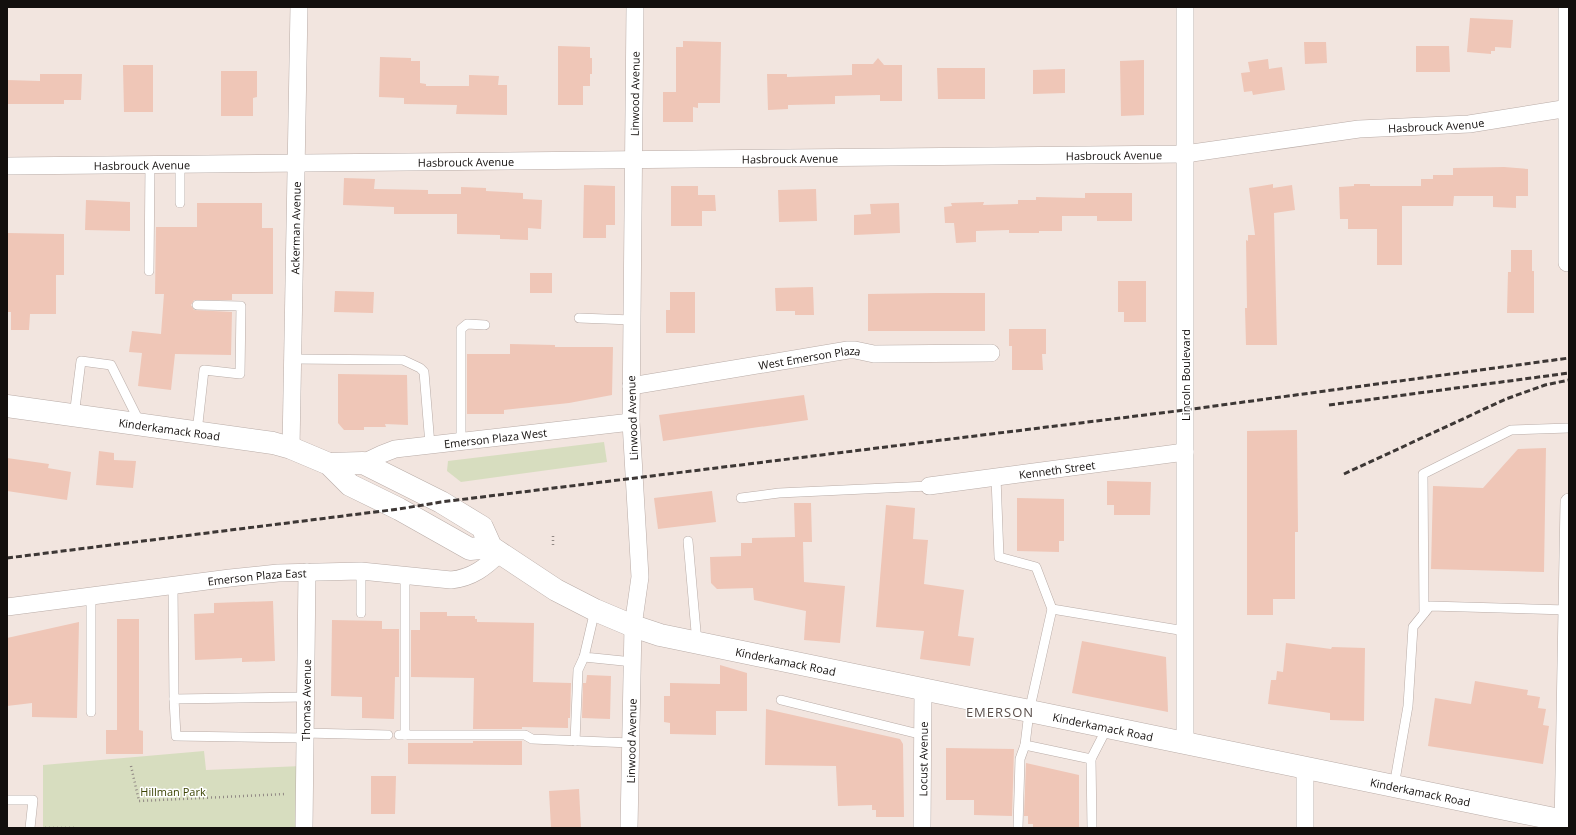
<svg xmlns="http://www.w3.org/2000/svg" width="1576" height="835" font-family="'Open Sans',sans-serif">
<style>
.green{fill:#d7ddbf}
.building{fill:#efc6b7}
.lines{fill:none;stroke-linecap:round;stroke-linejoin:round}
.lane-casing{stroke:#b9aca7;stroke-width:10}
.street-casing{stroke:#b9aca7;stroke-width:18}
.primary-casing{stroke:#b9aca7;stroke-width:23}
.path{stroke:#918884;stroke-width:2.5;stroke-dasharray:1 3;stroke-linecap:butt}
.lane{stroke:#fff;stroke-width:9}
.street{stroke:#fff;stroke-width:17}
.primary{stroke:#fff;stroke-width:22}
.rail{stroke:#3d3735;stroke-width:3;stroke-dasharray:6 3;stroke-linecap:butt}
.labels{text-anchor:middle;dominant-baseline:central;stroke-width:3;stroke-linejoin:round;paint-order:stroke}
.street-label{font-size:11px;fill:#130f0d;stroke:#fff}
.park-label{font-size:11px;fill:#3b4303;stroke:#fff}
.quarter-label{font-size:13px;letter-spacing:1px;fill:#594e4a;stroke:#fff}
</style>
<rect width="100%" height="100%" fill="#f2e5df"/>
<!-- green -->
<g class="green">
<polygon points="604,442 607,462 461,482 447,471 448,461"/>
<polygon points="204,751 206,770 302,766 302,828 43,828 43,765"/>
</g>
<!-- building -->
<g class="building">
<polygon points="1470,18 1513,20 1511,48 1495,47 1495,51 1491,51 1491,54 1467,52"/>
<polygon points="683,41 721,42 720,103 698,103 698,108 693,107 693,122 663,122 663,92 676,92 676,47 683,47"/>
<polygon points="1304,42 1326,42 1327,63 1305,64"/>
<polygon points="558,46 590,47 590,58 592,58 592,74 590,74 590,86 583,86 583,105 558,105"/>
<polygon points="1416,46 1449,46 1450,72 1416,72"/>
<polygon points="380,57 411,58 411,61 420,61 420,83 426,84 426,86 469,86 469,75 499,76 498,85 507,85 507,115 456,114 457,105 404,104 404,98 379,97"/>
<polygon points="878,58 884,65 902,65 902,101 880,101 880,95 835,96 835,104 788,105 788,109 768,110 767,74 787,74 787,77 852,75 852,64 873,64"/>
<polygon points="1268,59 1269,69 1282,67 1285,90 1253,95 1252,91 1244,92 1241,73 1250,72 1248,62"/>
<polygon points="1144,60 1144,115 1121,116 1120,61"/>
<polygon points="123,65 153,65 153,112 124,112"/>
<polygon points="937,68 985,68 985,99 938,99"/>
<polygon points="1065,69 1065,93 1033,94 1033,70"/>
<polygon points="221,71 257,71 257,97 253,98 253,116 221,116"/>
<polygon points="40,74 82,74 81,100 64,100 64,104 7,104 7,80 40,81"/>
<polygon points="1504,167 1528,169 1528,196 1516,196 1516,208 1493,207 1493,196 1454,196 1453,206 1402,206 1402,265 1377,265 1377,229 1348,229 1348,219 1340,219 1339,187 1354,186 1354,184 1370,184 1370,186 1421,186 1421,179 1433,179 1433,175 1453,175 1453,168"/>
<polygon points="344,178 375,179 374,189 428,190 428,194 461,194 461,187 486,188 486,191 523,193 523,199 542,200 541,229 528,228 528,240 500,239 500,235 457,234 457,214 394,214 394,207 343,205"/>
<polygon points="1273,184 1273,188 1292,185 1295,210 1274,213 1277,345 1246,345 1245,308 1247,308 1246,240 1248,241 1248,235 1255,235 1249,188"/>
<polygon points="584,185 615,186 615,225 606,225 606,238 583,238"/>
<polygon points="671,186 698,186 698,195 715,195 716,211 702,211 702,226 671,226"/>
<polygon points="816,189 817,221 779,222 778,190"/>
<polygon points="1085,193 1132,193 1132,221 1097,221 1097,216 1062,216 1062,231 1039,231 1039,233 1009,233 1009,230 976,231 976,242 956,243 954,223 945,223 944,207 952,206 951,203 984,202 983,205 1018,204 1018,200 1036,200 1036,197 1085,198"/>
<polygon points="86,200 130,202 130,231 85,230"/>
<polygon points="197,203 262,203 262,228 273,228 273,294 232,294 232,300 194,300 191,305 194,310 232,312 231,355 175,354 171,390 138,386 142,353 129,352 132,331 161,334 164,294 155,294 156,227 197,227"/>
<polygon points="899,203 900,233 854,235 854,215 871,214 870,204"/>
<polygon points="7,233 64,234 64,275 56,275 56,314 30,314 29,330 11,330 11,312 7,312"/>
<polygon points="1511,250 1532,250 1532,271 1534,271 1534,313 1507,313 1508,272 1511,272"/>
<rect x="530" y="273" width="22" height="20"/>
<polygon points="1118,281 1146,281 1146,322 1124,322 1124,312 1118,312"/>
<polygon points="813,287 814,315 795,315 795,311 776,311 775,288"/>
<polygon points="335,291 374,292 373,313 334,312"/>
<polygon points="670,292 695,292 695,333 666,333 666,310 670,310"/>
<polygon points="936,293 985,293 985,331 868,331 868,294"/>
<polygon points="1009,329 1046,329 1046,354 1042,354 1043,370 1012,370 1012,346 1009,346"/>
<polygon points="510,344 555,345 555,347 613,347 612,395 569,403 504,410 504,414 467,414 467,354 510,354"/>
<polygon points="338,374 407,375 408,425 385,424 386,427 364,427 364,430 344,430 338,423"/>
<polygon points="804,395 808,420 663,441 659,415"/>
<polygon points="1297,430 1298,532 1295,532 1295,599 1273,599 1273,615 1247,615 1247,431"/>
<polygon points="1546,448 1544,572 1431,569 1433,486 1483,488 1518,449"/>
<polygon points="99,451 114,453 114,460 136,461 133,488 96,485"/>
<polygon points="7,458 49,464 48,468 71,472 67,500 7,491"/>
<polygon points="1107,481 1151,482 1150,515 1114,515 1114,505 1107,505"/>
<polygon points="712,491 716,522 658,529 654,498"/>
<polygon points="1017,498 1064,499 1064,541 1059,541 1059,552 1017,551"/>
<polygon points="794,503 811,503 812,542 803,542 804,582 845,586 840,643 804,640 806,611 754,600 753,588 717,589 711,583 710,557 741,556 741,543 752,543 752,538 795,537"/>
<polygon points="886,505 915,508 913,539 928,540 924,584 964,590 958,636 974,638 970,666 920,659 924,631 876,627"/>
<polygon points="273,601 275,661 242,662 242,658 195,660 194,614 214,613 214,603"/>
<polygon points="420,612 447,612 447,616 475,616 475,619 477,619 477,622 534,623 533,682 571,683 570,718 568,718 568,728 522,727 522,729 473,729 474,678 411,677 411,630 420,630"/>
<polygon points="117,619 139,619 139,730 143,731 143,754 106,754 106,730 117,730"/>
<polygon points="332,620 382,621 382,629 399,629 399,677 395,677 394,719 362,718 362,697 331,696"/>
<polygon points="79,622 77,718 32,717 32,703 7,706 7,638"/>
<polygon points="1082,641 1166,657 1168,712 1072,693"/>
<polygon points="1286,643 1331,649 1332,647 1365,648 1364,721 1330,720 1330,713 1268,704 1271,680 1276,680 1277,671 1283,672"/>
<polygon points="720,665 747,673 747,711 716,711 716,735 670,734 670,723 664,722 664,696 670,696 670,683 720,684"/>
<polygon points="587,675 611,676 610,719 582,718 583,683 586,683"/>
<polygon points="1475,681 1528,690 1527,695 1540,697 1538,708 1546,709 1543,725 1549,726 1543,764 1428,746 1435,698 1471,704"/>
<polygon points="766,709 900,739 903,744 904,817 876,817 876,810 872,810 872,805 838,806 836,766 765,765"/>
<polygon points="473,741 522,741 522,765 408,764 408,743 473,743"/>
<polygon points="946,748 1014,749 1012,816 974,815 974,800 946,800"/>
<polygon points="1026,763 1079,775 1079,828 1033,828 1033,824 1028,824 1028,816 1024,816"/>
<polygon points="371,776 396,776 395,814 371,814"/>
<polygon points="579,789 581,828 551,828 549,791"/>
</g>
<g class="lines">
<defs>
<g id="lane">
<polyline points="180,164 180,203"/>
<polyline points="149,271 150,165"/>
<polyline points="197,305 241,306 240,374 204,370 197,432"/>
<polyline points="579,318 632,320"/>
<polyline points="292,359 403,360 420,368 424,372 430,445"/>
<polyline points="74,416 81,361 111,365 140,423"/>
<polyline points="461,441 461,329 467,324 485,325"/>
<polyline points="996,477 999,557 1036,567 1052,609"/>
<polyline points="741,498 779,493 929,486"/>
<polyline points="688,541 697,643"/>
<polyline points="361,571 361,613"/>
<polyline points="173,585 174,699"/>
<polyline points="595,610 584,657 633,662"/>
<polyline points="1424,613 1423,474 1511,430 1569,428"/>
<polyline points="781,700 923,735"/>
<polyline points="91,712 91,596"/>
<polyline points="1107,728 1091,759 1025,745 1029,712 1052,609 1185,631"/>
<polyline points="305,733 388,735"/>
<polyline points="399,735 525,735 532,739 631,743"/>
<polyline points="405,735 405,575"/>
<polyline points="305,738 176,736 174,699 305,697"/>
<polyline points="575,741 578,670 584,657"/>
<polyline points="1091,759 1092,828"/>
<polyline points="1394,786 1408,706 1413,627 1430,606 1567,610"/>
<polyline points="7,800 33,800 30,828"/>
<polyline points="1018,828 1020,759 1025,745"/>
</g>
<g id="street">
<polyline points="1567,7 1567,263"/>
<path id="s1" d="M 7,166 L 1185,154 L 1359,129 L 1469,124 L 1569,108"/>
<path id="s2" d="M 631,386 L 848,350 L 855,350 L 874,354 L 991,353"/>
<path id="s3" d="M 291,448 L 299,7"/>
<path id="s4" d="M 363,463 L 382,454 L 395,449 L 631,422"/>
<path id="s5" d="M 929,486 L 1185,452"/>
<path id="s6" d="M 7,607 L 230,578 L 278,573 L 361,571 L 451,580 C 472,578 486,567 500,553"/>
<polyline points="1185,743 1185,7"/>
<polyline points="1305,768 1305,828"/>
<path id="s7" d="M 304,828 L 307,572"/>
<path id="s8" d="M 629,828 L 633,626 L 640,577 L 631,422 L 635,7"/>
<path id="s9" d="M 922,828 L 923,690"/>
<polyline points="1563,828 1569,502"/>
</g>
<g id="primary">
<path id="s10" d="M 7,406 L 273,443 L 291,448 L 329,464 L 350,485 L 399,509 L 470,549 L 491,547"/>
<path id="s11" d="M 329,464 L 363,463 L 441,502 L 482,527 L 491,547 L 556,590 L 595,610 L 633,626 L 660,635 L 1569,822"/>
</g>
</defs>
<!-- lane casing -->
<use href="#lane" class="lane-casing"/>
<!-- street casing -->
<use href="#street" class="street-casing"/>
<!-- primary casing -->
<use href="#primary" class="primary-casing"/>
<!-- path -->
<g class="path">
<polyline points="553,536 553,546"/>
<polyline points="131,766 139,801 286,794"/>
<polyline points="45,828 75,828"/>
</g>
<!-- lane -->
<use href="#lane" class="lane"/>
<!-- street -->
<use href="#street" class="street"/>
<!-- primary -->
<use href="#primary" class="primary"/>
<!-- rail -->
<g class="rail">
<polyline points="1329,405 1569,373"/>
<polyline points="1344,474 1506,399 1545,385 1569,380"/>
<polyline points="7,558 399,509 441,502 1185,410 1569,358"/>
</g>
</g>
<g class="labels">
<!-- street labels -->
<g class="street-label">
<text stroke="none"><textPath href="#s8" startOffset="735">Linwood Avenue</textPath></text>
<text stroke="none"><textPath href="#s1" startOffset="1431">Hasbrouck Avenue</textPath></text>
<text stroke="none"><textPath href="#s1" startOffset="1107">Hasbrouck Avenue</textPath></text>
<text stroke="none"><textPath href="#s1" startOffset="783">Hasbrouck Avenue</textPath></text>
<text stroke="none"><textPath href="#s1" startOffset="459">Hasbrouck Avenue</textPath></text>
<text stroke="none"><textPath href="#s1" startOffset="135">Hasbrouck Avenue</textPath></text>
<text stroke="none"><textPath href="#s3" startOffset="220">Ackerman Avenue</textPath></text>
<text stroke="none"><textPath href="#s2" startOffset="181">West Emerson Plaza</textPath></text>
<text transform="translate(1185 375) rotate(-90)">Lincoln Boulevard</text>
<text transform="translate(632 418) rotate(-92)">Linwood Avenue</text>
<text stroke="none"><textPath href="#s10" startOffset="164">Kinderkamack Road</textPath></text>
<text stroke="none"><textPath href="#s4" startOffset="136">Emerson Plaza West</textPath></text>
<text stroke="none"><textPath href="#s5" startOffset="129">Kenneth Street</textPath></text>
<text stroke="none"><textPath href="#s6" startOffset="252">Emerson Plaza East</textPath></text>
<text stroke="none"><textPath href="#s11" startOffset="511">Kinderkamack Road</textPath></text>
<text stroke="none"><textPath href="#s7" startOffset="128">Thomas Avenue</textPath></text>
<text stroke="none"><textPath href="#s11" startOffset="835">Kinderkamack Road</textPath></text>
<text stroke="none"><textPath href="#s8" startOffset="87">Linwood Avenue</textPath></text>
<text stroke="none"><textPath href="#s9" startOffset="69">Locust Avenue</textPath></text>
<text stroke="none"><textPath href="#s11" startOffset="1159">Kinderkamack Road</textPath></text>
</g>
<!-- park labels -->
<g class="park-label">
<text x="173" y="791">Hillman Park</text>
</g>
<!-- quarter labels -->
<g class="quarter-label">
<text x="1000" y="712">EMERSON</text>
</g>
</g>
<!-- border -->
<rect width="1576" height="835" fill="none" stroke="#130f0d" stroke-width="16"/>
</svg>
